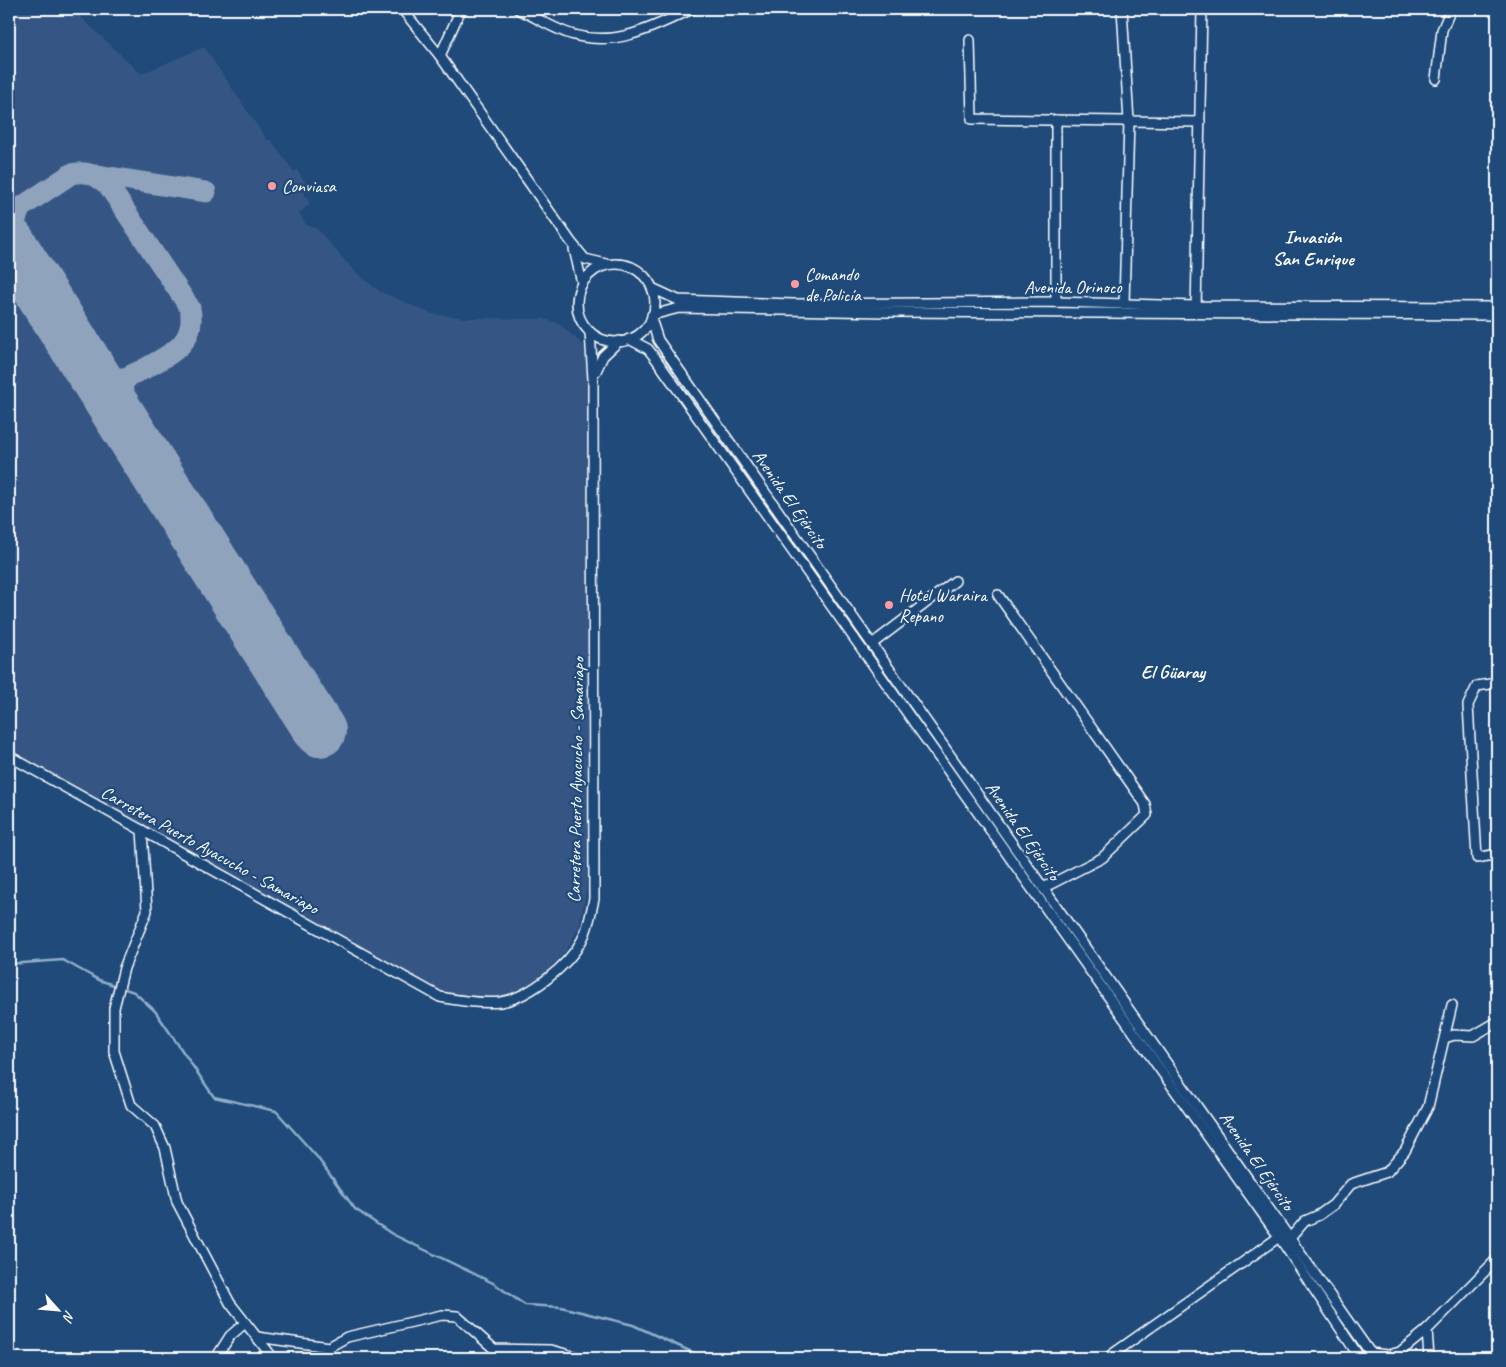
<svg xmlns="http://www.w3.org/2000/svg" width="1506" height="1367" font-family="Caveat,sans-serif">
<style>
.built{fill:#365684}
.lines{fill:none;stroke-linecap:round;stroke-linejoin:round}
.stream{stroke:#90afc8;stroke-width:2.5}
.taxiway{stroke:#8fa4bc;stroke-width:21}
.runway{stroke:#8fa4bc;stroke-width:52}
.minor-casing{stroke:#fff;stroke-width:12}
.minor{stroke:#1f4a7a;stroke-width:9}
.poi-dot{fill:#ff9aa2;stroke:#1f4a7a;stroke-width:2}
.labels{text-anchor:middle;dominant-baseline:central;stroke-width:4.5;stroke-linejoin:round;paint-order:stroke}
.poi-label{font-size:18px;fill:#fff;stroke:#1f4a7a;text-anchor:start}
.street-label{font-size:18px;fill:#fff;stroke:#1f4a7a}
.neighbourhood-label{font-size:19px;font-weight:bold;fill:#fff;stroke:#1f4a7a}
</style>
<rect width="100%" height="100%" fill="#1f4a7a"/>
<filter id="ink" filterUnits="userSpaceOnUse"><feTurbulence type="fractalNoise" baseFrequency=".02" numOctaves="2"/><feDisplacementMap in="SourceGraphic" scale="10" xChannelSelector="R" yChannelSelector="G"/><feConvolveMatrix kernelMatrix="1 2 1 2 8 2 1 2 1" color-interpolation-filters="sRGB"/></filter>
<g filter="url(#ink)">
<!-- built -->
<polygon class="built" points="9,9 72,9 141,74 204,47 267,140 271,140 294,172 297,170 308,187 303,190 310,204 299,213 306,225 316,228 354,271 379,291 432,314 467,318 544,319 560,324 584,346 588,383 587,886 579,927 565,952 543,975 520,990 492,999 467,998 436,989 14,752 9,741"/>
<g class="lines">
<!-- stream -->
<polyline class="stream" points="9,964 63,960 99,980 134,992 155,1011 214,1097 276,1111 317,1157 355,1209 392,1234 493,1283 525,1305 561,1307 633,1325 705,1358"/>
<!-- taxiway -->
<g class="taxiway">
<polyline points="97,175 206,192"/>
<path d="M 9,209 L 20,208 L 71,174 C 86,170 96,175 108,185 L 190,308 C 197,343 171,354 144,369 C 139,372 131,374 127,378 C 119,388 119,404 119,416"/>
<polyline points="13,250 13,228 20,208"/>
<polyline points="90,370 108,378 127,378"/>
</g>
<!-- runway -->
<polyline class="runway" points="9,242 320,731"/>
<defs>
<g id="minor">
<polyline points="402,9 440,56 571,242 585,259 606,264"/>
<path d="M 518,9 C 536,17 555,30 574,35 C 618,47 653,27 692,9"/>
<polyline points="1122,9 1129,121 1124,304"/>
<polyline points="970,40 972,119 1200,122"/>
<polyline points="440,56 461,9"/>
<polyline points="1436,79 1442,30 1451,9"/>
<polyline points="574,249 582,283"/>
<circle cx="616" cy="303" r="39"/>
<polyline points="652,288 678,300 793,304 1056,302 1196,306 1497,307"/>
<polyline points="1056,302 1056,120"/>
<polyline points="1196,312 1202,9"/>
<polyline points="652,315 679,308 886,312 1497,315"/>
<polyline points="651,319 658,340 1374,1358"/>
<polyline points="629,339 648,349 656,359 1279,1237 1360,1358"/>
<polyline points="596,371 603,356 619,341"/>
<polyline points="998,595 1145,804 1147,815 1102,858 1043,888"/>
<polyline points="872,644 955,581"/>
<polyline points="1497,683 1477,686 1468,705 1477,858 1497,854"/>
<path d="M 9,756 L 440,997 C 460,1001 480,1004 501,1002 C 530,997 569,965 582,940 C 589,927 591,912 594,899 L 593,379 L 590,332"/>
<polyline points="142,830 147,911 124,968 114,1008 114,1051 131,1105 155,1126 165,1148 177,1202 230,1303 273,1358"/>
<polyline points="1445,1038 1454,1035 1473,1036 1497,1022"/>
<polyline points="1291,1237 1305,1221 1319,1215 1333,1205 1351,1184 1387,1172 1405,1151 1428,1107 1452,1005"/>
<polyline points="1427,1330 1429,1358"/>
<polyline points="257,1337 329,1347"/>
<polyline points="1370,1353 1388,1355 1400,1352 1427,1330 1497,1259"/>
<polyline points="216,1358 230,1336 245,1323"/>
<polyline points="324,1358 329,1347 347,1337 442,1315 457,1316 494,1349 551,1350 580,1358"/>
<polyline points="1107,1358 1279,1237"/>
</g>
</defs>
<!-- minor casing -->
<use href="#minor" class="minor-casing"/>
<!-- minor -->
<use href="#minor" class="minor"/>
</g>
</g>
<!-- markers -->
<g class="poi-dot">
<circle cx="272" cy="186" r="5"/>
<circle cx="795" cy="284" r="5"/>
<circle cx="889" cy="605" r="5"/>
</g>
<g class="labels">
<!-- poi labels -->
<g class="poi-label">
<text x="282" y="186">Conviasa</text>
<text x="805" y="274">Comando<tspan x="805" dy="21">de Policía</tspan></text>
<text x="899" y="595">Hotel Waraira<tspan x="899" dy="21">Repano</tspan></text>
</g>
<!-- street labels -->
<g class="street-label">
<text x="1073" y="287">Avenida Orinoco</text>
<text transform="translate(790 499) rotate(55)">Avenida El Ejército</text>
<text transform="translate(576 780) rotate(-89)">Carretera Puerto Ayacucho - Samariapo</text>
<text transform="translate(1023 831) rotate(55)">Avenida El Ejército</text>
<text transform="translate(210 850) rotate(29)">Carretera Puerto Ayacucho - Samariapo</text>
<text transform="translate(1257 1161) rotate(55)">Avenida El Ejército</text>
</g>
<!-- neighbourhood labels -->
<g class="neighbourhood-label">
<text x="1313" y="237">Invasión<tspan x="1313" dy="22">San Enrique</tspan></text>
<text x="1173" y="672">El Güaray</text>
</g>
</g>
<!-- margin -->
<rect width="1506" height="1367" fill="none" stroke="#1f4a7a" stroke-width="30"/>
<rect x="15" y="15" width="1476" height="1337" fill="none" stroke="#fff" stroke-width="2" filter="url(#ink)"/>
<!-- north arrow -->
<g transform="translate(58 1310) rotate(117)" stroke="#1f4a7a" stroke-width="4" paint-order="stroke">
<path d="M0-4L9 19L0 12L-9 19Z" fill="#ffffff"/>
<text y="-8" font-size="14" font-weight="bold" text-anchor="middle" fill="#ffffff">N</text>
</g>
</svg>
